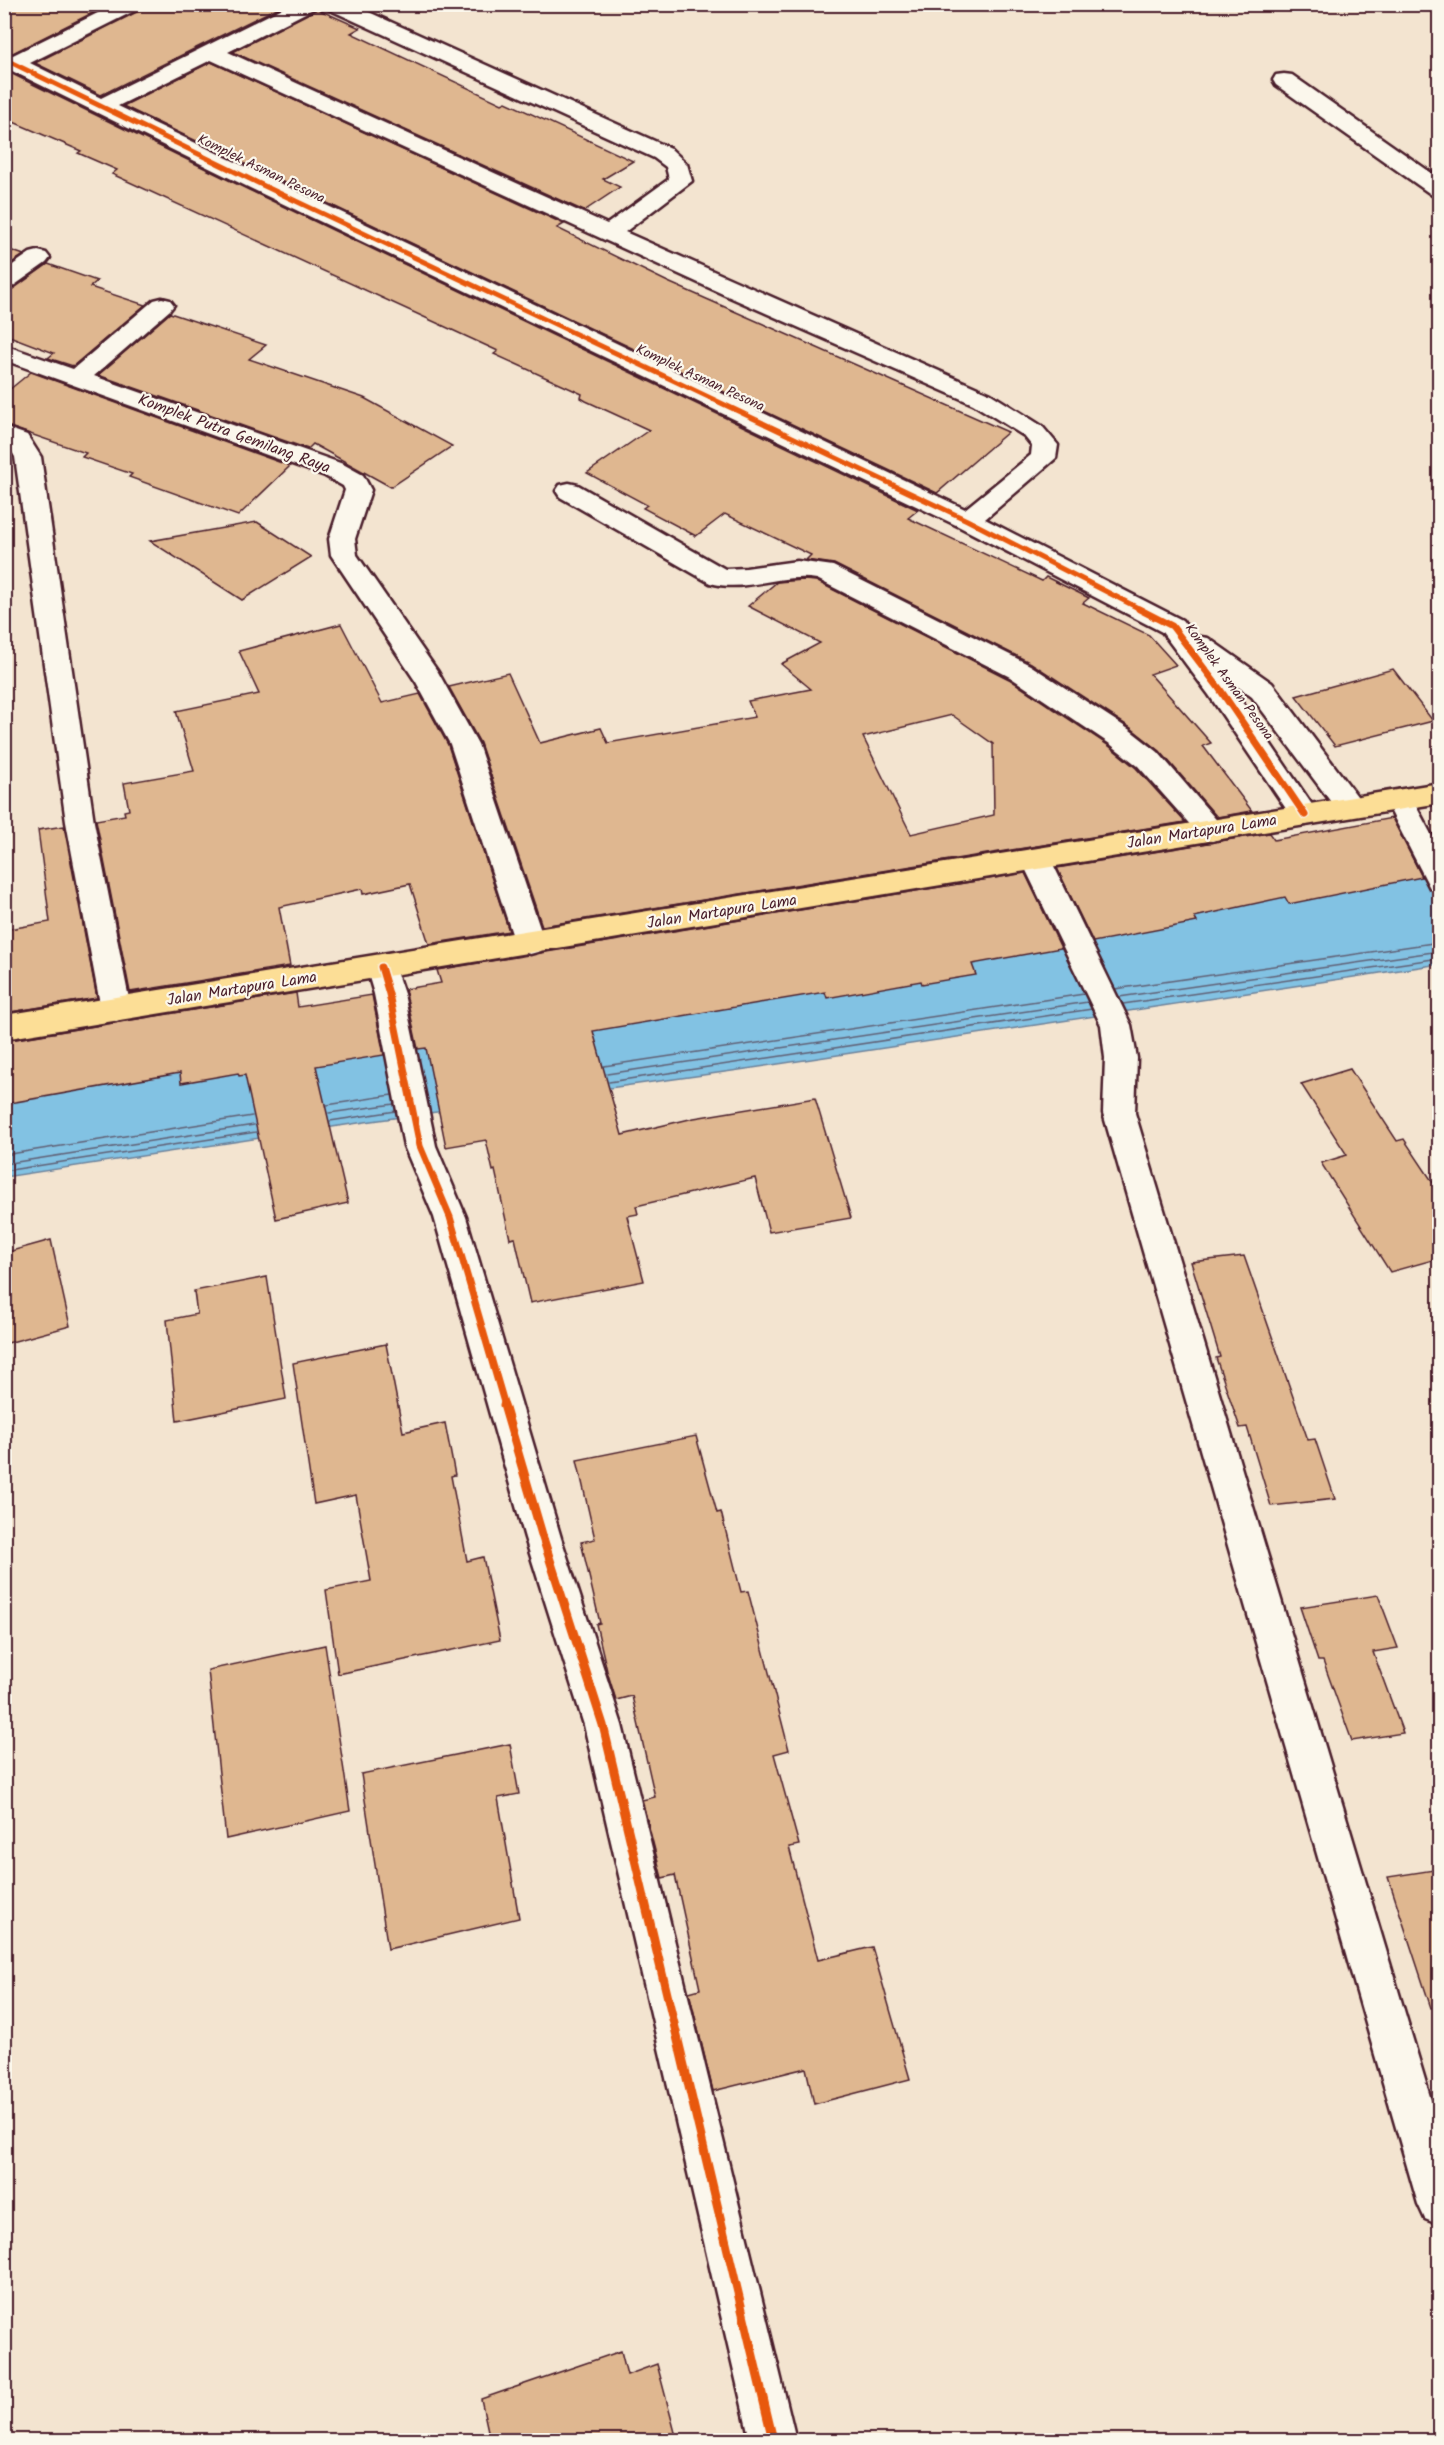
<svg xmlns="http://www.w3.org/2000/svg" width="1444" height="2445" font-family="Kalam,sans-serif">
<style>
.water{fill:#82c2e3;stroke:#6c8199;stroke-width:1.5}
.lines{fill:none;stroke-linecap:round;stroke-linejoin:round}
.shore{stroke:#606075;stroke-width:1.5}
.building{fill:#dfb790;stroke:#4a1f2b;stroke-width:1.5;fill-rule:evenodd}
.minor-casing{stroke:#4a1f2b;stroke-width:5}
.major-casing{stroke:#4a1f2b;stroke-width:5}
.minor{fill:#fbf7ec;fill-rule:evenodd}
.major{fill:#fcde96;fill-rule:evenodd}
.cycleway-far2-casing{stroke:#fbf7ec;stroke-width:8}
.cycleway-far1-casing{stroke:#fbf7ec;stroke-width:10}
.cycleway-casing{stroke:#fbf7ec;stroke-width:13}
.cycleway-far2{stroke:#e8590c;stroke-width:5}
.cycleway-far1{stroke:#e8590c;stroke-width:7}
.cycleway{stroke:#e8590c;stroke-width:9}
.labels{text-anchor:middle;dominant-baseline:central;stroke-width:4.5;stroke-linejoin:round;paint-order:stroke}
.far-street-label{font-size:14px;fill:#4a1f2b;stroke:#fbf7ec}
.street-label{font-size:16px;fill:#4a1f2b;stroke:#fbf7ec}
</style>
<rect width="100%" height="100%" fill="#f3e4d0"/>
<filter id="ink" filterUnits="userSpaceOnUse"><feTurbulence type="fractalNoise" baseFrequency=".0167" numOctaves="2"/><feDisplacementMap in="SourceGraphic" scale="12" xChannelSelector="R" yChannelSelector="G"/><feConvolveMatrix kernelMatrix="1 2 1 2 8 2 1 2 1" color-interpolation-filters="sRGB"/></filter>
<g filter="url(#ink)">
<!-- water -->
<polygon class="water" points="1439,834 1439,964 739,1070 365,1122 5,1177 5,1067"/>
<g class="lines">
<!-- shore -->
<g class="shore">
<polyline points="1115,989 1440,942"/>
<polyline points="1119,997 1440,951"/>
<polyline points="1123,1004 1440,958"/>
<polyline points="604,1066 1084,994"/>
<polyline points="607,1074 1088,1002"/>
<polyline points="609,1082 1092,1009"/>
<polyline points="327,1105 392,1095"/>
<polyline points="329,1113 394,1104"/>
<polyline points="330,1121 396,1111"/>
<polyline points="4,1155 252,1116"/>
<polyline points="4,1164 254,1125"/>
<polyline points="4,1171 256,1132"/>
</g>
</g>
<!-- building -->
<g class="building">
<polygon points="4,4 110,4 13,53 4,51"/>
<polygon points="145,4 285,4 101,95 35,63 141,10"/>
<polygon points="317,9 360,28 351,33 502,104 506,102 633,161 603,179 620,187 584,211 233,52"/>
<polygon points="211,62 564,224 557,228 668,282 1008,432 937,493 123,106"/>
<polygon points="4,70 249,190 918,510 908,518 1042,581 1046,577 1089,598 1083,603 1149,635 1176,665 1150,674 1211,743 1203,746 1252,811 1217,817 1160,751 1131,728 1031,663 834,564 806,560 811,555 725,514 696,536 643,508 647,505 587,473 649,430 586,401 581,398 582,394 494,354 498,351 112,174 117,170 78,153 81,151 4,118"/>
<polygon points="4,248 24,255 4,268"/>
<polygon points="48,264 97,281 90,287 145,305 73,366 48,358 54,353 4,334 4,291 13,289"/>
<polygon points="170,313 266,345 249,359 364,398 452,446 391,487 313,444 308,449 98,375"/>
<polygon points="31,372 290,466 238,516 129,477 132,474 82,457 86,453 4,425 4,394"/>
<polygon points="257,522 311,557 242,600 150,541"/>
<path d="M 804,580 L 816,581 L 1009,679 L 1109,746 L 1136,768 L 1185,822 L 542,926 L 480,743 L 449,687 L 508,673 L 540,743 L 601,728 L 608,743 L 755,717 L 748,701 L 811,689 L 781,664 L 820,643 L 748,606 L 777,582 ZM 952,715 L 993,744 L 994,815 L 911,834 L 863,737 Z"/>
<polygon points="341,624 382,703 420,694 448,745 509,931 429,944 410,884 363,894 362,889 279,907 290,966 130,992 96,820 125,815 124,811 129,810 124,783 194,771 176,711 259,694 239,651"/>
<polygon points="1393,669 1433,721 1335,746 1296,696"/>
<polygon points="1392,818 1422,877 1289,904 1285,897 1194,917 1197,922 1093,942 1057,868 1269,833 1274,840"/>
<polygon points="64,826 97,998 4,1013 4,930 50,922 38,830"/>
<polygon points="1025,873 1061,948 972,964 976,975 922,984 921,981 827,998 825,992 593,1031 622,1135 694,1118 815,1098 851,1218 769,1232 755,1178 636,1206 638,1214 627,1216 644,1281 530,1303 515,1238 510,1239 495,1170 493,1171 486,1140 446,1147 426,1048 418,1049 405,989 441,983 437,970"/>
<polygon points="296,993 298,1007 372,995 384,1055 316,1066 348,1203 276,1219 245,1075 239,1076 238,1073 181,1083 180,1073 4,1104 4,1041"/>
<polygon points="1350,1069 1397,1141 1404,1139 1440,1193 1440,1258 1390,1272 1321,1163 1347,1155 1301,1084"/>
<polygon points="51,1240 70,1326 4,1344 4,1253"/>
<polygon points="1244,1256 1308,1440 1315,1439 1335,1499 1271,1506 1247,1427 1240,1428 1216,1358 1220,1357 1191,1262"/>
<polygon points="267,1277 286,1399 177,1421 167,1320 197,1314 194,1291"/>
<polygon points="386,1344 403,1432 445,1423 455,1475 451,1476 467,1561 483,1557 500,1640 338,1674 326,1590 371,1581 356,1495 314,1504 293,1363"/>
<polygon points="696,1436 717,1513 721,1512 741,1592 748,1591 789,1750 774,1754 799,1845 789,1847 818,1960 872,1947 910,2079 814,2104 806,2068 713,2091 689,1992 700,1989 675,1875 662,1878 642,1800 655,1797 632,1696 616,1700 607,1671 596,1624 600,1623 581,1542 595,1539 577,1460"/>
<polygon points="1378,1595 1398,1648 1373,1652 1403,1733 1352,1741 1323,1661 1318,1661 1300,1607"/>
<polygon points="325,1645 350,1811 226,1839 208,1670"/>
<polygon points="510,1744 519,1794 498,1798 519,1918 388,1949 361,1774"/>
<polygon points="1440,1869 1440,2007 1431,2008 1388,1877"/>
<polygon points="621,2351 627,2375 657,2364 677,2440 490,2440 481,2399"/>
</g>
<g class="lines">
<defs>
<g id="minor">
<path d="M 116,4 L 143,4 L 140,8 L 30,63 L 101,98 L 291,4 L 318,4 L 315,8 L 228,52 L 607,224 L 669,179 L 666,167 L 654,158 L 326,8 L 323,4 L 351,4 L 670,148 L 687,164 L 692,181 L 625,232 L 991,394 L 1042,426 L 1058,445 L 1056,458 L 985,519 L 1182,620 L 1194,636 L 1208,638 L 1272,683 L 1360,800 L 1364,807 L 1360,814 L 1350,817 L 1340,814 L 1252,697 L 1225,677 L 1319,815 L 1315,822 L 1305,825 L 1295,822 L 1209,695 L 1162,632 L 958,526 L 250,188 L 4,67 L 4,53 L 13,55 ZM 211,60 L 725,295 L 973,404 L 1024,436 L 1032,446 L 1031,455 L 965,509 L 118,106 Z"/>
<polygon points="1284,74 1292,75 1440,179 1440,197 1432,195 1276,85 1273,80 1276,75"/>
<polygon points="38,251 46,253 50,258 46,263 12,287 4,289 4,271 30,253"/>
<polygon points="162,298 170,300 174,305 170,310 94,376 343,464 363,475 371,490 355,539 357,555 438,672 478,744 545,943 541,951 530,954 519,951 515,943 450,744 416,682 331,555 329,539 345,490 343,486 325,476 4,360 4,345 73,369 154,300"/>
<polygon points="4,427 27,435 41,457 94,822 131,1009 127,1017 116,1021 105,1017 101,1009 66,822 15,457 8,445 4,443"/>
<path d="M 569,483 L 578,485 L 725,569 L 746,568 L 797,561 L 833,566 L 1030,665 L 1130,730 L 1158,752 L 1226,831 L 1222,838 L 1212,841 L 1202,838 L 1138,766 L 1110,744 L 1010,677 L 817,579 C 781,573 746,593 710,583 L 560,497 L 556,491 L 560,485 Z"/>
<polygon points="1399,790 1409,793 1440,851 1440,891 1430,888 1385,800 1389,793"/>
<polygon points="1036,849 1046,853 1051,860 1131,1025 1137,1058 1135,1113 1440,2130 1440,2225 1425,2219 1418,2204 1103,1113 1105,1058 1101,1025 1021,860 1026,853"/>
<polygon points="381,956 392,959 404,994 436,1146 466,1217 561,1538 622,1725 796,2440 750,2440 584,1725 525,1538 434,1217 404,1146 374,994 366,967 370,959"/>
</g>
<polygon id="major" points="1440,783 1440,803 4,1039 4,1015"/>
</defs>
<!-- minor casing -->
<use href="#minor" class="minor-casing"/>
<!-- major casing -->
<use href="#major" class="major-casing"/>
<!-- minor -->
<use href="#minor" class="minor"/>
<!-- major -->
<use href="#major" class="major"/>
<defs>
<polyline id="cycleway-far2" points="4,59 258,183 967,520 1142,610"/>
<g id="cycleway-far1">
<polyline points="1139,609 1172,626 1219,688 1305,815"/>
<polyline points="381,967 389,994 420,1146 450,1217 505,1406"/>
</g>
<polyline id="cycleway" points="504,1405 543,1538 603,1725 773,2440"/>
</defs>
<!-- cycleway-far2 casing -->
<use href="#cycleway-far2" class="cycleway-far2-casing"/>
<!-- cycleway-far1 casing -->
<use href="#cycleway-far1" class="cycleway-far1-casing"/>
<!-- cycleway casing -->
<use href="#cycleway" class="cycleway-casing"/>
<!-- cycleway-far2 -->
<use href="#cycleway-far2" class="cycleway-far2"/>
<!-- cycleway-far1 -->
<use href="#cycleway-far1" class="cycleway-far1"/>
<!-- cycleway -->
<use href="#cycleway" class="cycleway"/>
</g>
</g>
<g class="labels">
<!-- far-street labels -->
<g class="far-street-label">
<text transform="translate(261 169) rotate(26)">Komplek Asman Pesona</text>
<text transform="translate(700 378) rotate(25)">Komplek Asman Pesona</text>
<text transform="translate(1229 682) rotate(54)">Komplek Asman Pesona</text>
</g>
<!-- street labels -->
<g class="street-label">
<text transform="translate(234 434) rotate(20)">Komplek Putra Gemilang Raya</text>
<text transform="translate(1202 832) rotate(-9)">Jalan Martapura Lama</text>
<text transform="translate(722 912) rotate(-9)">Jalan Martapura Lama</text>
<text transform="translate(242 989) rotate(-9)">Jalan Martapura Lama</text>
</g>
</g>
<!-- margin -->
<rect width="1444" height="2445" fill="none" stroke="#fbf7ec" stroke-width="24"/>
<rect x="12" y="12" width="1420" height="2421" fill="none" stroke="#4a1f2b" stroke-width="2" filter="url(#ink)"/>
</svg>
